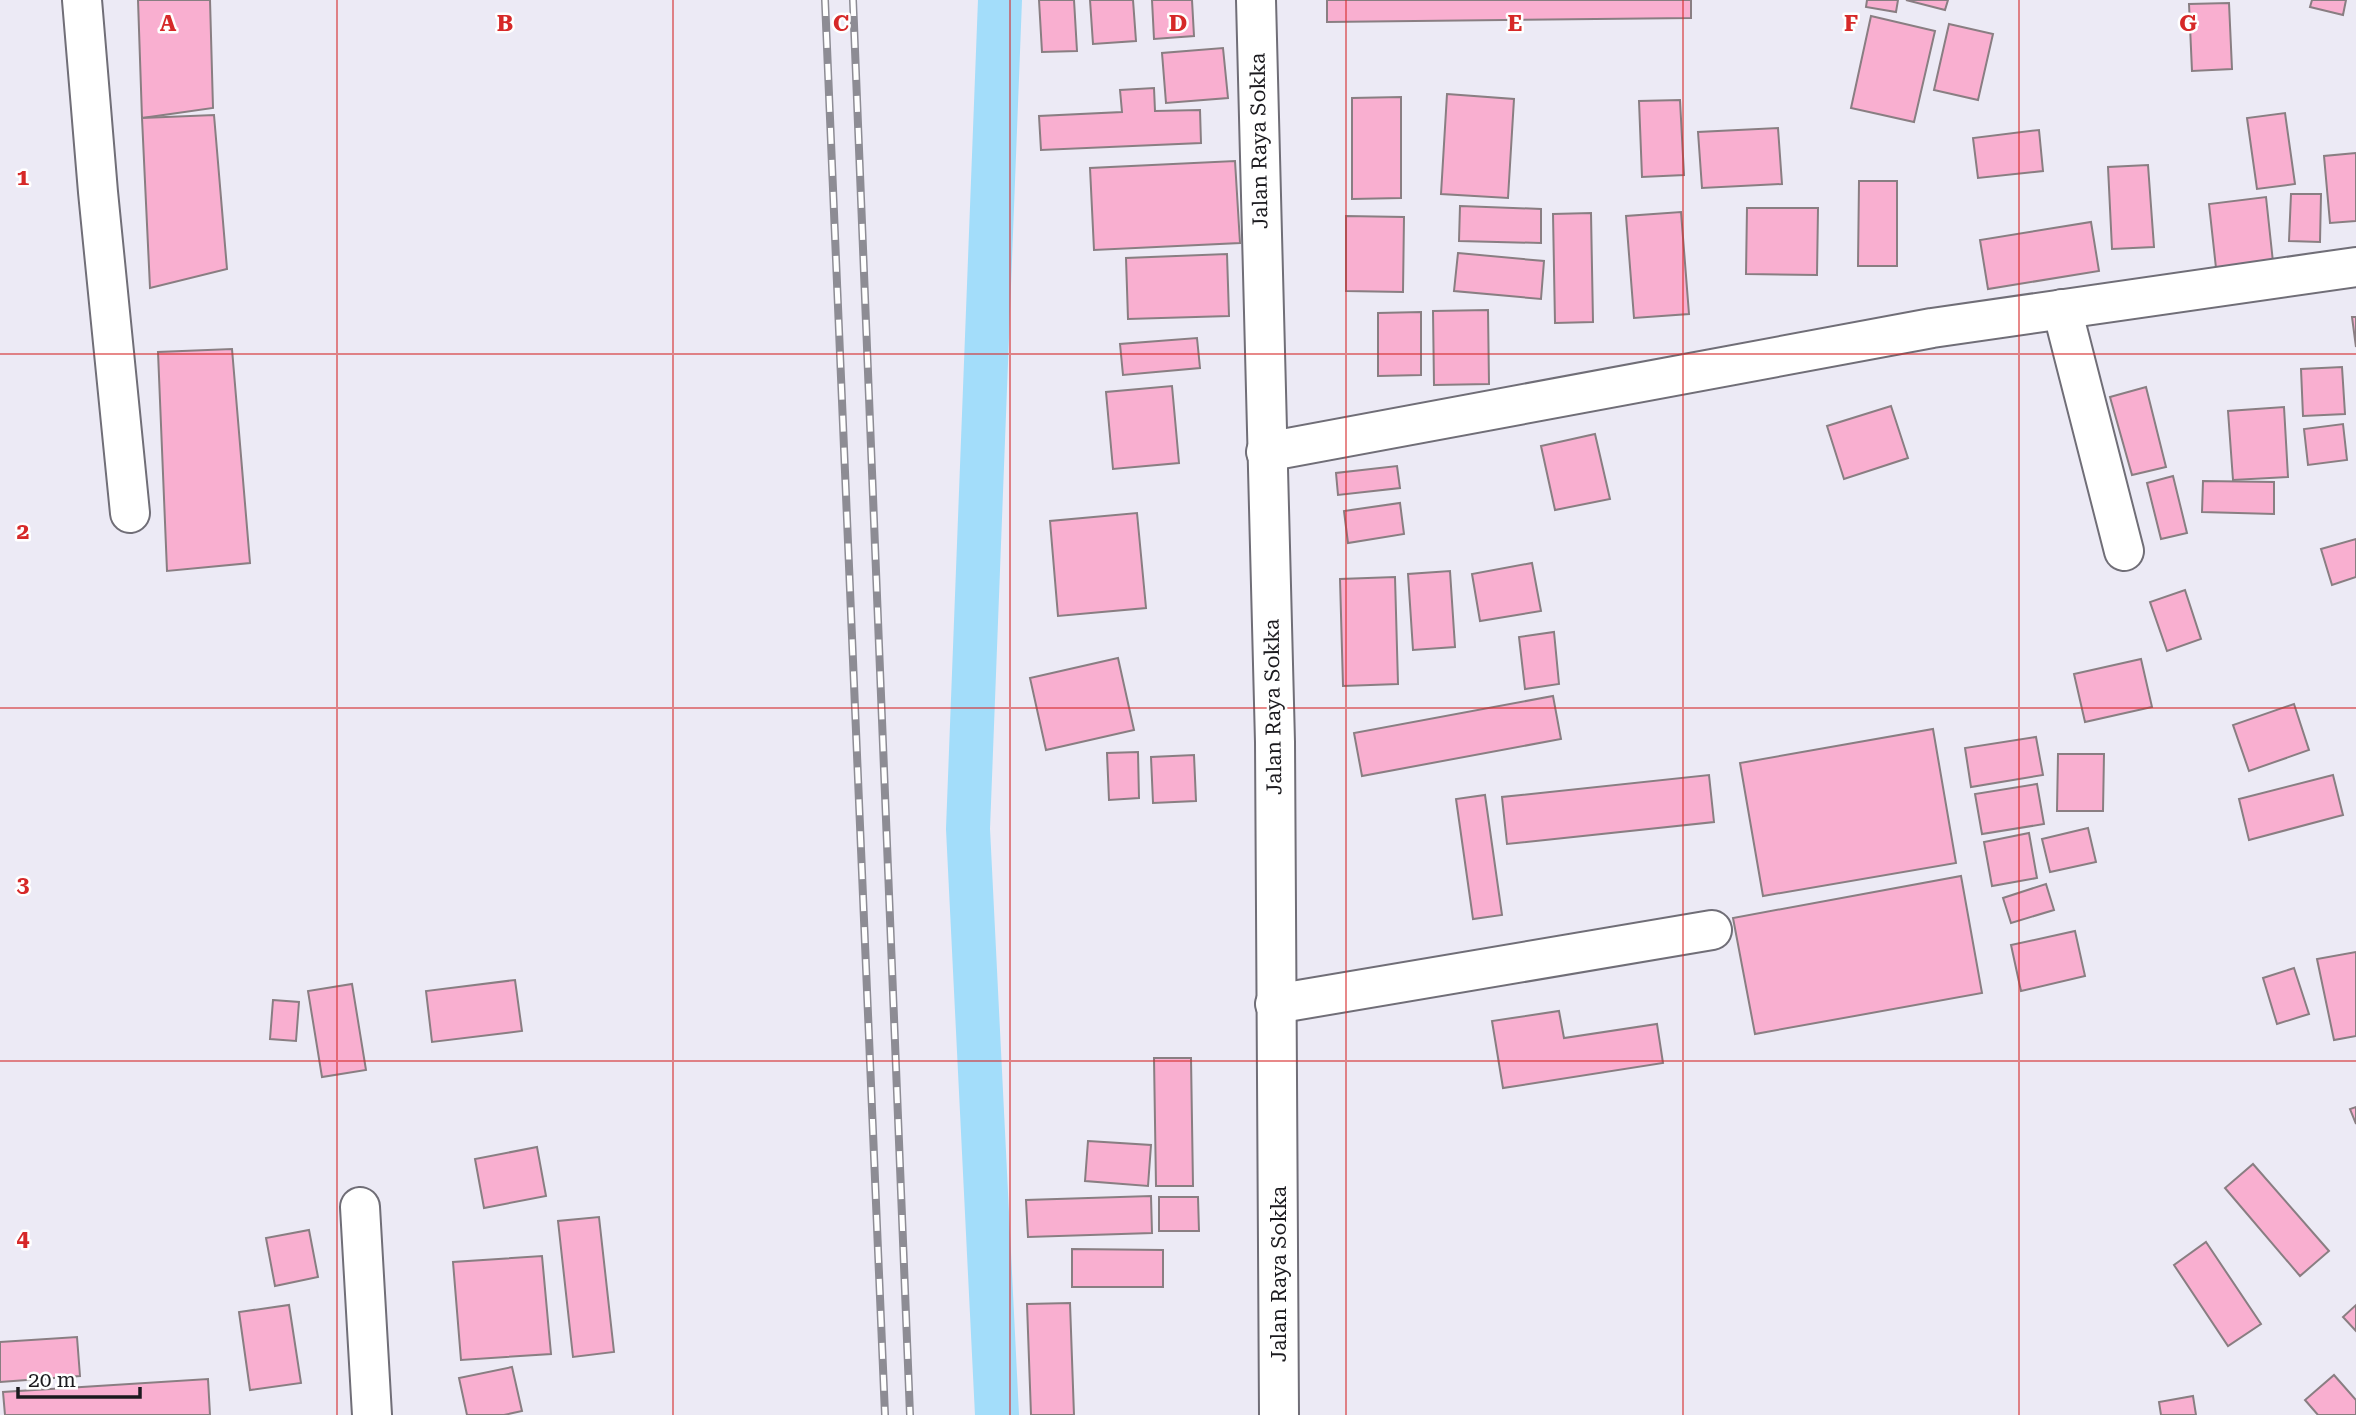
<svg xmlns="http://www.w3.org/2000/svg" width="2356" height="1415" font-family="'Roboto Serif',serif">
<style>
.lines{fill:none;stroke-linecap:round;stroke-linejoin:round}
.canal{stroke:#a3ddfa;stroke-width:44}
.building{fill:#f9afd0;stroke:#897e82;stroke-width:2}
.minor-casing{stroke:#706e77;stroke-width:42}
.major-casing{stroke:#706e77;stroke-width:42}
.minor{stroke:#fff;stroke-width:38}
.major{stroke:#fff;stroke-width:38}
.rail-casing{stroke:#8d8c94;stroke-width:8}
.rail{stroke:#fff;stroke-width:5;stroke-dasharray:16;stroke-linecap:butt}
.grid{fill:none;stroke:#d62828;stroke-width:2;stroke-opacity:0.55}
.labels{text-anchor:middle;dominant-baseline:central;stroke-width:5;stroke-linejoin:round;paint-order:stroke}
.street-label{font-size:21px;fill:#1b1a1e;stroke:#fff}
.grid-label{font-size:23px;text-anchor:middle;font-weight:bold;fill:#d62828;stroke:#fff;stroke-width:5;stroke-linejoin:round;paint-order:stroke}
</style>
<rect width="100%" height="100%" fill="#eceaf5"/>
<g class="lines">
<!-- canal -->
<polyline class="canal" points="997,1415 968,829 1000,0"/>
</g>
<!-- building -->
<g class="building">
<polygon points="138,0 210,0 213,108 142,118"/>
<polygon points="1039,0 1074,0 1077,51 1042,52"/>
<polygon points="1090,0 1133,0 1136,41 1093,44"/>
<polygon points="1152,0 1192,0 1194,36 1154,39"/>
<polygon points="1327,0 1691,0 1691,18 1327,22"/>
<polygon points="1867,0 1898,0 1896,12 1866,7"/>
<polygon points="1906,0 1948,0 1945,10"/>
<polygon points="2312,0 2346,0 2343,15 2310,7"/>
<polygon points="2229,3 2232,69 2192,71 2189,4"/>
<polygon points="1871,16 1935,31 1914,122 1851,108"/>
<polygon points="1949,24 1993,34 1978,100 1934,90"/>
<polygon points="1223,48 1228,98 1166,103 1162,53"/>
<polygon points="1154,88 1155,111 1200,110 1201,143 1041,150 1039,116 1122,112 1120,90"/>
<polygon points="1447,94 1514,99 1508,198 1441,194"/>
<polygon points="1401,97 1401,198 1352,199 1352,98"/>
<polygon points="1680,100 1684,175 1642,177 1639,101"/>
<polygon points="2285,113 2295,184 2257,189 2247,118"/>
<polygon points="214,115 227,269 150,288 142,118"/>
<polygon points="1778,128 1782,184 1702,188 1698,132"/>
<polygon points="2039,130 2043,171 1978,178 1973,138"/>
<polygon points="2356,153 2356,221 2330,223 2324,156"/>
<polygon points="1235,161 1240,243 1094,250 1090,168"/>
<polygon points="2148,165 2154,247 2112,249 2108,167"/>
<polygon points="1859,181 1897,181 1897,266 1858,266"/>
<polygon points="2291,194 2321,194 2320,242 2289,241"/>
<polygon points="2266,197 2273,262 2216,268 2209,204"/>
<polygon points="1460,206 1541,209 1541,243 1459,241"/>
<polygon points="1747,208 1818,208 1817,275 1746,274"/>
<polygon points="1681,212 1689,314 1634,318 1626,216"/>
<polygon points="1591,213 1593,322 1555,323 1553,214"/>
<polygon points="1346,216 1404,217 1403,292 1346,291"/>
<polygon points="2091,222 2099,271 1988,289 1980,240"/>
<polygon points="1458,253 1544,261 1541,299 1454,291"/>
<polygon points="1227,254 1229,316 1128,319 1126,258"/>
<polygon points="1488,310 1489,384 1434,385 1433,311"/>
<polygon points="1421,312 1421,375 1378,376 1378,313"/>
<polygon points="2352,317 2356,317 2356,347"/>
<polygon points="1197,338 1200,368 1123,375 1120,344"/>
<polygon points="232,349 250,563 167,571 158,352"/>
<polygon points="2342,367 2345,414 2303,416 2301,369"/>
<polygon points="1172,386 1179,463 1113,469 1106,392"/>
<polygon points="2146,387 2166,467 2132,475 2110,397"/>
<polygon points="1891,406 1908,458 1844,479 1827,426"/>
<polygon points="2284,407 2288,477 2233,480 2228,411"/>
<polygon points="2343,424 2347,460 2308,465 2304,429"/>
<polygon points="1595,434 1610,499 1555,510 1541,446"/>
<polygon points="1397,466 1400,488 1338,495 1336,473"/>
<polygon points="2173,476 2187,533 2161,539 2147,483"/>
<polygon points="2203,481 2274,482 2274,514 2202,512"/>
<polygon points="1400,503 1404,534 1348,543 1344,511"/>
<polygon points="1137,513 1146,608 1058,616 1050,521"/>
<polygon points="2356,539 2356,577 2332,585 2321,549"/>
<polygon points="1532,563 1541,611 1480,621 1472,574"/>
<polygon points="1450,571 1455,647 1413,650 1408,574"/>
<polygon points="1395,577 1398,684 1343,686 1340,579"/>
<polygon points="2185,590 2201,639 2167,651 2150,602"/>
<polygon points="1554,632 1559,684 1525,689 1519,637"/>
<polygon points="1118,658 1134,730 1046,750 1030,678"/>
<polygon points="2141,659 2152,707 2085,722 2074,674"/>
<polygon points="1553,696 1561,739 1362,776 1354,733"/>
<polygon points="2294,704 2309,750 2249,771 2233,725"/>
<polygon points="1933,729 1956,863 1763,896 1740,763"/>
<polygon points="2036,737 2043,775 1971,787 1965,748"/>
<polygon points="1138,752 1139,798 1109,800 1107,753"/>
<polygon points="2058,754 2104,754 2103,811 2057,811"/>
<polygon points="1194,755 1196,801 1153,803 1151,757"/>
<polygon points="1709,775 1714,822 1507,844 1502,797"/>
<polygon points="2333,775 2343,815 2249,840 2239,799"/>
<polygon points="2037,784 2044,824 1982,834 1975,794"/>
<polygon points="1485,795 1502,915 1473,919 1456,799"/>
<polygon points="2088,828 2096,862 2050,872 2042,839"/>
<polygon points="2029,833 2037,878 1992,886 1984,842"/>
<polygon points="1961,876 1982,993 1755,1034 1733,918"/>
<polygon points="2046,884 2054,910 2011,923 2003,898"/>
<polygon points="2075,931 2085,976 2021,991 2011,945"/>
<polygon points="2356,952 2356,1036 2334,1040 2317,959"/>
<polygon points="2294,968 2309,1014 2277,1024 2263,978"/>
<polygon points="515,980 522,1031 432,1042 426,991"/>
<polygon points="352,984 366,1070 322,1077 308,991"/>
<polygon points="273,1000 299,1002 296,1041 270,1039"/>
<polygon points="1559,1011 1564,1038 1657,1024 1663,1063 1503,1088 1492,1021"/>
<polygon points="1154,1058 1191,1058 1193,1186 1156,1186"/>
<polygon points="2356,1107 2356,1124 2350,1109"/>
<polygon points="1088,1141 1151,1145 1148,1186 1085,1181"/>
<polygon points="537,1147 546,1196 484,1208 475,1159"/>
<polygon points="2253,1164 2329,1251 2300,1276 2225,1188"/>
<polygon points="1151,1196 1152,1233 1028,1237 1026,1200"/>
<polygon points="1159,1197 1198,1197 1199,1231 1159,1231"/>
<polygon points="599,1217 614,1352 573,1357 558,1221"/>
<polygon points="309,1230 318,1277 275,1286 266,1238"/>
<polygon points="2206,1242 2261,1324 2228,1346 2174,1265"/>
<polygon points="1072,1249 1163,1250 1163,1287 1072,1287"/>
<polygon points="542,1256 551,1354 461,1360 453,1262"/>
<polygon points="1070,1303 1074,1415 1031,1415 1027,1304"/>
<polygon points="289,1305 301,1383 250,1390 239,1312"/>
<polygon points="2356,1305 2356,1331 2343,1317"/>
<polygon points="77,1337 80,1376 0,1382 0,1342"/>
<polygon points="512,1367 522,1411 504,1415 467,1415 459,1378"/>
<polygon points="2334,1375 2356,1400 2356,1415 2318,1415 2305,1400"/>
<polygon points="208,1379 210,1415 5,1415 3,1392"/>
<polygon points="2193,1396 2196,1415 2161,1415 2159,1402"/>
</g>
<g class="lines">
<defs>
<g id="minor">
<polyline points="82,0 98,192 130,513"/>
<polyline points="2062,309 2124,551"/>
<polyline points="1266,452 1932,328 2356,267"/>
<polyline points="1275,1004 1712,930"/>
<polyline points="360,1207 372,1415"/>
</g>
<polyline id="major" points="1256,0 1275,742 1279,1415"/>
</defs>
<!-- minor casing -->
<use href="#minor" class="minor-casing"/>
<!-- major casing -->
<use href="#major" class="major-casing"/>
<!-- minor -->
<use href="#minor" class="minor"/>
<!-- major -->
<use href="#major" class="major"/>
<defs>
<g id="rail">
<polyline points="825,0 885,1415"/>
<polyline points="853,0 910,1415"/>
</g>
</defs>
<!-- rail casing -->
<use href="#rail" class="rail-casing"/>
<!-- rail -->
<use href="#rail" class="rail"/>
</g>
<!-- grid -->
<path class="grid" d="M 337,0 L 337,1415M 673,0 L 673,1415M 1010,0 L 1010,1415M 1346,0 L 1346,1415M 1683,0 L 1683,1415M 2019,0 L 2019,1415M 0,354 L 2356,354M 0,708 L 2356,708M 0,1061 L 2356,1061"/>
<g class="labels">
<!-- street labels -->
<g class="street-label">
<text transform="translate(1259 141) rotate(-91)">Jalan Raya Sokka</text>
<text transform="translate(1273 707) rotate(-91)">Jalan Raya Sokka</text>
<text transform="translate(1279 1274) rotate(-90)">Jalan Raya Sokka</text>
</g>
</g>
<g class="grid-label">
<text x="168" y="31">A</text>
<text x="505" y="31">B</text>
<text x="841" y="31">C</text>
<text x="1178" y="31">D</text>
<text x="1515" y="31">E</text>
<text x="1851" y="31">F</text>
<text x="2188" y="31">G</text>
<text x="23" y="185">1</text>
<text x="23" y="539">2</text>
<text x="23" y="892">3</text>
<text x="23" y="1246">4</text>
</g>
<!-- scale -->
<path d="M18 1387v10h122v-10" fill="none" stroke="#1b1a1e" stroke-width="3.5"/>
<text x="28" y="1387" font-size="21" fill="#1b1a1e" stroke="#ffffff" stroke-width="5" paint-order="stroke">20 m</text>
</svg>
